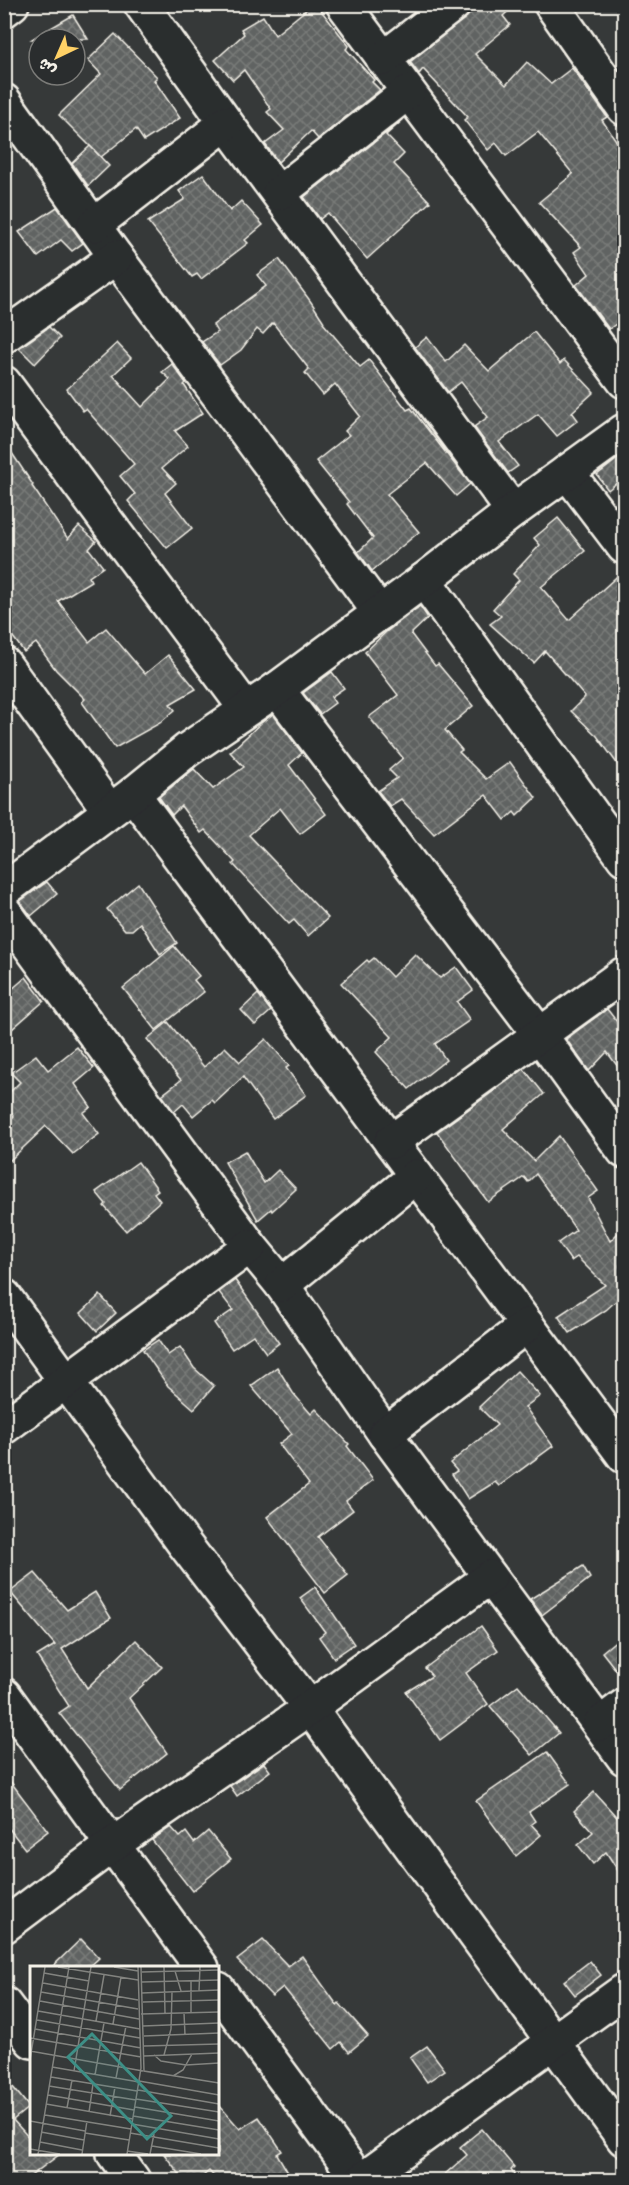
<svg xmlns="http://www.w3.org/2000/svg" width="629" height="2185" font-family="Mynerve,'Playpen Sans Arabic',sans-serif">
<style>
.building{fill:url(#building-cross-hatch);stroke:#f4f1e8;stroke-width:1.5}
.lines{fill:none;stroke-linecap:round;stroke-linejoin:round}
.minor-casing{stroke:#f4f1e8;stroke-width:38}
.minor{stroke:#2a2d2e;stroke-width:33}
.inset-road{fill:none;stroke:#82837f;stroke-width:1.5}
.view{fill:#3d8f86;fill-opacity:0.15;stroke:#3d8f86;stroke-width:3}
.inset-edge{fill:none;stroke:#f4f1e8;stroke-width:3}
</style>
<defs>
<pattern id="building-cross-hatch" width="8" height="8" patternUnits="userSpaceOnUse" patternTransform="scale(1.5)"><rect width="8" height="8" fill="#616362"/><path d="M0 0l8 8M0 8l8-8" fill="none" stroke="#787a78"/></pattern>
</defs>
<rect width="100%" height="100%" fill="#363939"/>
<filter id="ink" filterUnits="userSpaceOnUse"><feTurbulence type="fractalNoise" baseFrequency=".0167" numOctaves="2"/><feDisplacementMap in="SourceGraphic" scale="12" xChannelSelector="R" yChannelSelector="G"/><feConvolveMatrix kernelMatrix="1 2 1 2 8 2 1 2 1" color-interpolation-filters="sRGB"/></filter>
<g filter="url(#ink)">
<!-- building -->
<g class="building">
<polygon points="313,4 316,4 349,46 346,49 374,80 372,82 380,90 318,139 311,131 278,162 265,144 284,130 267,112 271,109 244,70 233,80 215,60 244,34 241,29 263,16 275,35"/>
<polygon points="482,4 516,4 503,16 510,25 475,54 506,85 527,62 551,84 572,68 607,117 602,120 624,152 624,318 609,329 576,285 589,274 574,252 581,247 539,202 573,174 538,132 506,156 496,143 488,150 464,120 468,117 423,69 419,74 410,62"/>
<polygon points="73,15 88,39 32,39"/>
<polygon points="115,34 157,77 154,80 180,118 144,141 136,129 101,157 59,115 101,74 88,60"/>
<polygon points="404,119 386,135 404,154 394,164 430,202 367,259 328,213 320,219 304,197"/>
<polygon points="90,146 109,166 88,186 72,163"/>
<polygon points="203,174 230,211 241,201 263,225 245,240 248,243 201,279 197,274 192,277 148,222 185,199 179,191"/>
<polygon points="57,207 83,243 72,251 61,240 38,257 19,232"/>
<polygon points="279,259 311,302 324,322 323,323 360,367 369,360 407,410 411,408 470,484 456,496 427,463 387,494 419,532 372,571 358,552 373,538 347,504 349,502 316,461 349,435 345,431 360,416 335,384 323,395 305,373 309,369 273,323 263,334 257,329 241,350 220,365 202,342 217,332 213,325 266,286 257,275"/>
<polygon points="49,327 60,338 35,364 19,348"/>
<polygon points="534,332 560,364 564,360 594,392 572,412 578,420 557,436 538,414 499,442 518,466 508,473 474,427 488,417 461,382 448,392 415,347 427,337 446,362 464,345 489,371"/>
<polygon points="117,343 131,358 113,375 142,407 170,379 162,372 172,364 186,383 184,385 203,413 175,431 188,446 162,468 176,483 165,493 192,528 167,548 128,501 135,494 120,476 134,464 86,409 83,411 67,389"/>
<polygon points="4,441 33,485 32,486 68,539 79,526 96,541 89,549 103,567 89,577 91,581 58,601 89,642 106,628 145,674 168,655 196,689 170,704 175,710 160,723 115,748 82,702 85,699 56,670 36,643 24,652 4,625"/>
<polygon points="624,454 624,477 608,490 597,475"/>
<polygon points="558,518 585,551 541,587 569,620 624,570 624,773 597,736 571,711 585,697 545,651 534,663 490,624 501,616 493,609 519,580 513,574 540,545 534,538"/>
<polygon points="420,606 428,618 411,634 435,666 438,664 473,706 445,730 462,750 459,752 486,779 510,762 536,798 517,816 514,812 505,820 486,795 434,834 401,799 390,806 378,791 397,778 389,770 403,758 369,717 398,695 365,652 386,632"/>
<polygon points="332,672 344,688 331,697 335,703 320,714 303,693"/>
<polygon points="273,714 302,753 289,765 326,814 300,834 280,808 249,835 328,918 308,936 294,920 289,924 233,864 235,862 205,830 201,833 181,806 172,815 159,797 194,769 213,789 244,767 230,752 261,723"/>
<polygon points="47,882 57,894 31,916 20,901"/>
<polygon points="138,883 177,943 160,954 140,923 132,930 125,930 107,909"/>
<polygon points="174,946 199,976 194,980 204,992 156,1030 123,988"/>
<polygon points="415,954 440,978 456,967 473,990 457,1002 470,1020 435,1044 446,1060 409,1089 376,1052 392,1037 341,983 367,960 369,962 374,958 392,977"/>
<polygon points="26,977 44,1001 4,1036 4,996"/>
<polygon points="258,994 271,1011 255,1025 241,1010"/>
<polygon points="607,1009 624,1031 624,1075 607,1052 589,1071 566,1039"/>
<polygon points="168,1022 204,1067 225,1047 240,1062 266,1039 289,1066 286,1068 306,1095 273,1119 243,1077 215,1103 212,1100 193,1116 183,1104 174,1112 162,1095 181,1080 147,1039"/>
<polygon points="77,1047 94,1068 75,1084 91,1107 83,1113 99,1134 73,1154 46,1126 4,1166 4,1126 14,1116 4,1106 4,1098 20,1082 11,1073 36,1055 48,1070"/>
<polygon points="524,1069 544,1094 503,1129 534,1161 559,1136 598,1191 588,1198 610,1241 624,1227 624,1306 618,1299 606,1310 570,1333 558,1316 605,1285 577,1257 571,1261 558,1243 576,1230 536,1174 528,1182 524,1177 488,1202 437,1132"/>
<polygon points="245,1151 264,1183 278,1170 296,1189 272,1211 271,1209 258,1220 225,1162"/>
<polygon points="138,1162 158,1190 154,1193 160,1201 126,1231 104,1206 106,1204 96,1192"/>
<polygon points="235,1280 279,1343 266,1353 253,1335 232,1349 214,1323 233,1310 219,1292"/>
<polygon points="100,1295 116,1313 97,1331 81,1313"/>
<polygon points="158,1340 168,1355 180,1347 194,1368 214,1386 194,1409 168,1386 143,1350"/>
<polygon points="277,1367 293,1393 311,1414 316,1409 349,1444 347,1446 373,1480 346,1501 353,1510 318,1537 348,1575 325,1593 267,1517 309,1484 279,1444 292,1434 251,1386"/>
<polygon points="517,1371 540,1396 525,1407 553,1446 499,1486 495,1482 468,1499 452,1474 457,1471 450,1463 497,1425 479,1407"/>
<polygon points="583,1566 590,1578 542,1615 530,1599"/>
<polygon points="35,1573 67,1610 95,1592 111,1618 62,1649 87,1688 136,1640 162,1667 129,1698 167,1753 120,1790 59,1713 69,1706 37,1656 55,1645 10,1592"/>
<polygon points="315,1587 354,1644 334,1658 319,1637 325,1632 300,1598"/>
<polygon points="481,1626 498,1650 466,1673 488,1704 440,1740 406,1692 432,1676 425,1668"/>
<polygon points="624,1634 624,1680 602,1652"/>
<polygon points="518,1685 559,1733 532,1755 490,1706"/>
<polygon points="547,1752 570,1784 529,1812 535,1821 531,1824 541,1835 516,1856 476,1801"/>
<polygon points="264,1763 270,1771 237,1796 230,1786"/>
<polygon points="4,1773 48,1831 25,1849 4,1822"/>
<polygon points="594,1792 624,1825 624,1880 606,1852 593,1864 578,1845 593,1832 574,1811"/>
<polygon points="171,1827 180,1837 186,1832 194,1843 208,1831 231,1859 192,1891 152,1840"/>
<polygon points="81,1939 99,1958 88,1968 51,1968"/>
<polygon points="263,1940 288,1966 302,1956 337,2005 339,2003 368,2036 349,2052 341,2042 333,2049 283,1987 272,1996 237,1960"/>
<polygon points="590,1961 601,1975 575,1995 564,1981"/>
<polygon points="427,2046 445,2070 427,2082 410,2058"/>
<polygon points="4,2076 29,2107 13,2120 32,2141 32,2154 60,2154 24,2181 4,2181"/>
<polygon points="218,2104 240,2129 259,2117 282,2151 277,2154 293,2181 218,2181 209,2171 197,2181 185,2181 164,2154 218,2154"/>
<polygon points="482,2129 514,2167 511,2170 518,2181 437,2181 467,2155 460,2147"/>
</g>
<g class="lines">
<defs>
<g id="minor">
<polyline points="141,4 226,123 513,511"/>
<polyline points="343,4 624,381"/>
<polyline points="551,4 624,108"/>
<polyline points="4,10 12,4"/>
<polyline points="383,59 454,4"/>
<polyline points="4,101 116,257 380,613"/>
<polyline points="279,193 408,92"/>
<polyline points="94,225 226,123"/>
<polyline points="4,336 116,257"/>
<polyline points="4,383 246,709"/>
<polyline points="567,472 624,547"/>
<polyline points="424,580 624,858"/>
<polyline points="4,664 109,810"/>
<polyline points="277,689 540,1035 624,1151"/>
<polyline points="133,794 624,1456"/>
<polyline points="4,890 133,794 187,750 277,689 424,580 513,511 624,431"/>
<polyline points="4,911 250,1246 282,1285 385,1434 624,1758"/>
<polyline points="391,1142 624,974"/>
<polyline points="282,1285 416,1176"/>
<polyline points="4,1296 185,1545 310,1708 624,2139"/>
<polyline points="4,1427 250,1246"/>
<polyline points="385,1434 527,1325"/>
<polyline points="4,1695 202,1968"/>
<polyline points="600,1724 624,1706"/>
<polyline points="4,1926 112,1845 310,1708 490,1577"/>
<polyline points="218,1989 359,2180"/>
<polyline points="4,2004 32,2041"/>
<polyline points="114,2154 133,2180"/>
<polyline points="362,2180 624,1991"/>
</g>
</defs>
<!-- minor casing -->
<use href="#minor" class="minor-casing"/>
<!-- minor -->
<use href="#minor" class="minor"/>
</g>
</g>
<!-- overview -->
<g transform="translate(30 1966)">
<rect width="189" height="189" fill="#363939"/>
<path class="inset-road" d="M 28,1 L 108,14M 84,1 L 108,5M 111,1 L 114,105 L 189,117M 134,1 L 135,47M 145,5 L 151,25M 112,6 L 189,4M 14,7 L 59,15M 112,16 L 189,14M 13,17 L 108,34M 169,25 L 170,1M 11,26 L 108,43M 112,27 L 189,24M 10,35 L 109,53M 113,36 L 189,34M 8,45 L 110,63M 161,46 L 161,15M 154,47 L 155,69M 111,48 L 189,46M 7,54 L 110,72M 66,55 L 74,9M 83,58 L 91,11M 113,60 L 189,57M 5,63 L 111,82M 114,70 L 189,67M 0,72 L 111,91M 114,80 L 189,78M 0,85 L 113,105M 124,89 L 131,95 L 156,99 L 189,97M 134,89 L 141,63 L 142,26M 114,90 L 189,87M 0,94 L 15,1M 22,101 L 109,116M 44,105 L 61,1M 65,109 L 74,57M 143,110 L 153,104 L 162,88M 21,111 L 107,125M 86,112 L 96,60M 109,115 L 189,129M 19,120 L 106,134M 108,124 L 189,138M 18,129 L 104,144M 106,133 L 189,146M 16,138 L 103,153M 105,141 L 189,155M 37,142 L 42,114M 59,146 L 63,118M 15,149 L 101,163M 80,150 L 85,121M 103,150 L 189,164M 0,155 L 55,165M 102,158 L 189,173M 11,166 L 54,174M 55,167 L 99,174M 100,167 L 189,182M 10,176 L 52,184M 122,180 L 171,188M 0,183 L 30,188M 97,185 L 118,188M 8,188 L 39,1M 52,188 L 57,155M 97,188 L 111,102 L 108,1M 120,188 L 124,168"/>
<path class="view" d="M 62,68 L 141,150 L 117,173 L 38,91 Z"/>
<rect width="189" height="189" class="inset-edge"/>
</g>
<!-- margin -->
<rect width="629" height="2185" fill="none" stroke="#2a2d2e" stroke-width="24"/>
<rect x="12" y="12" width="605" height="2161" fill="none" stroke="#f4f1e8" stroke-width="2" filter="url(#ink)"/>
<!-- north arrow -->
<g transform="translate(57 57) rotate(224)"><circle r="28" fill="#2a2d2e" stroke="#7b7b78" stroke-width="1.5"/>
<path d="M0-4.5L10 22L0 15L-10 22Z" fill="#ffd166"/>
<text y="-9" font-size="16" font-weight="bold" text-anchor="middle" fill="#f4f1e8">ش</text>
</g>
</svg>
